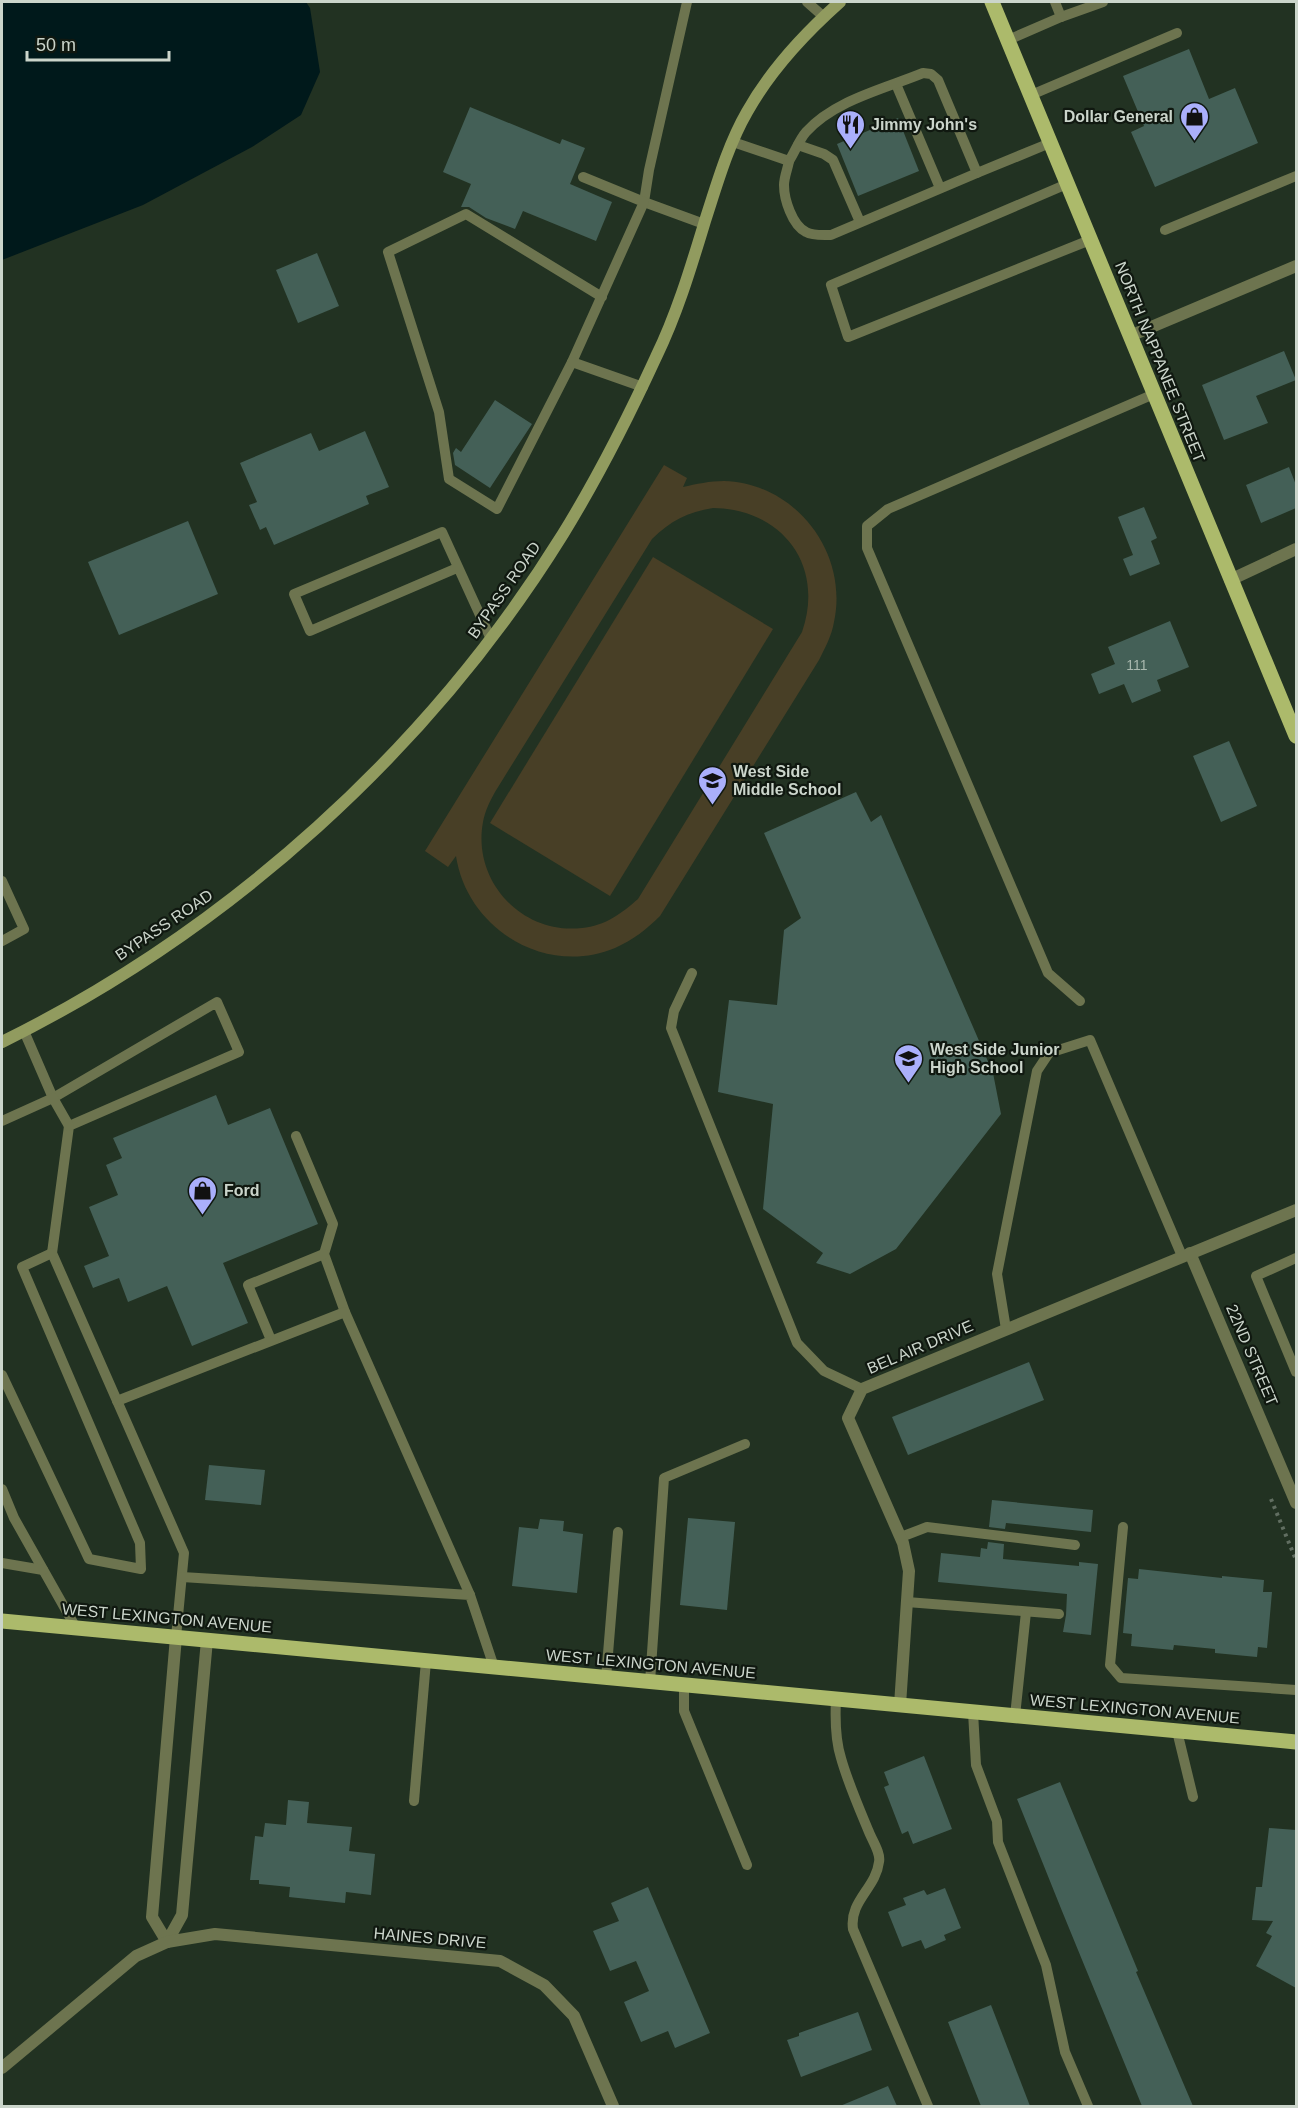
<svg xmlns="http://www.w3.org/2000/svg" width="1298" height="2108" font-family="Helvetica,sans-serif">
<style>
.green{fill:#483f26;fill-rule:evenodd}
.water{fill:#00191b}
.building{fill:#446057}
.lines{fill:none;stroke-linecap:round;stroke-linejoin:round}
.path{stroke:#616e61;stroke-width:4;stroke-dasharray:3 4.5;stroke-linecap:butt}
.service{stroke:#6d744f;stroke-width:10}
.minor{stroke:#6d744f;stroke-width:12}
.secondary{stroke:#919b5f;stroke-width:12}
.primary{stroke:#acba6b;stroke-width:15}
.labels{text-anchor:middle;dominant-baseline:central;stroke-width:4.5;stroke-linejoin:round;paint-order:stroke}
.number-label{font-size:14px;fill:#a9b8ae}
.poi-label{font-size:16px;font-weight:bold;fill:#cbd5cb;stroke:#101810;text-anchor:start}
.street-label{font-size:16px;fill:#cbd5cb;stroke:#101810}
</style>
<rect width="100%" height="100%" fill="#223222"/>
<!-- green -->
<g class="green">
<path d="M 664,465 L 687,478 L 683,487 C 696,484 710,481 724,481 C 795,483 849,552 834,622 C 832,635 825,648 819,660 L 660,916 C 647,929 633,940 615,948 C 546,977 467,929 456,856 L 448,867 L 425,851 ZM 713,508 C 783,509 825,566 802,632 L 638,899 C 622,913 605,926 582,928 C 522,935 472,881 483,822 C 485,811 490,801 495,792 L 652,539 C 670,521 688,512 713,508 Z"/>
<polygon points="653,557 773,629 610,896 490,823"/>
</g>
<!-- water -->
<polygon class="water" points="2,2 306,2 310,8 320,72 301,115 252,147 143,205 2,260"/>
<!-- building -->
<g class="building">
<polygon points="1189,49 1209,99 1235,88 1258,143 1155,187 1131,132 1144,126 1123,76"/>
<polygon points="470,107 560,144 562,139 585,148 570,184 612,202 596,241 523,211 515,229 486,218 469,207 461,207 471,184 443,172"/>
<polygon points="898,118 919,171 858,196 837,144"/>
<polygon points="317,253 339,306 298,323 276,270"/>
<polygon points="1284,351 1296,380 1256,396 1268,423 1224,440 1202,385"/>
<polygon points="495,400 532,424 490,488 455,465 453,453 456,448 461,452"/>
<polygon points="365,431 389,487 366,496 369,504 274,545 266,527 260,530 249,505 257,502 240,463 311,433 319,451"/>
<polygon points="1289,467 1296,485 1296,508 1261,523 1246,485"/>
<polygon points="1144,507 1157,538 1151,541 1160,564 1130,576 1123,559 1133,555 1118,517"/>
<polygon points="188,521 218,594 119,635 88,562"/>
<polygon points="1170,621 1189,667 1157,680 1161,691 1132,703 1124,684 1099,694 1091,674 1115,664 1108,647"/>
<polygon points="1229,741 1257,806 1221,822 1193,756"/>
<polygon points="856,792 871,822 881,815 993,1073 1001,1114 896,1249 850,1274 816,1263 823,1253 763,1209 773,1104 718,1092 729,1000 777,1005 784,930 801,918 764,833"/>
<polygon points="216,1095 228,1125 270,1108 318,1224 223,1263 248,1323 192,1346 167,1286 128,1302 119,1278 93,1288 84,1266 109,1256 89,1207 118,1195 106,1165 122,1158 113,1138"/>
<polygon points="1029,1362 1044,1400 908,1455 892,1417"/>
<polygon points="209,1465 265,1470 261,1505 205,1500"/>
<polygon points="992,1500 1093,1510 1091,1532 1006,1523 1005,1529 989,1527"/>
<polygon points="688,1518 735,1522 727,1610 680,1605"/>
<polygon points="540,1519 564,1521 563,1531 583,1534 577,1593 512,1586 519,1527 538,1529"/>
<polygon points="988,1542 1004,1544 1003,1559 1079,1566 1079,1562 1098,1564 1091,1635 1063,1632 1066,1615 1067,1594 938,1582 941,1553 980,1557 981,1548 987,1549"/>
<polygon points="1139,1569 1222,1578 1222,1576 1264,1580 1263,1592 1272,1592 1267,1648 1258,1647 1257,1657 1215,1653 1215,1649 1174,1645 1173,1650 1131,1646 1132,1634 1123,1633 1128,1578 1138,1579"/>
<polygon points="924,1756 952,1829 913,1844 908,1831 902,1834 884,1787 889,1785 884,1772"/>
<polygon points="1060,1782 1138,1971 1136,1972 1193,2106 1142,2106 1062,1911 1017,1799"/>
<polygon points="288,1800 309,1802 307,1823 352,1827 349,1851 375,1854 371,1895 346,1892 345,1903 289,1897 290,1887 259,1884 259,1880 250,1880 255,1836 263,1837 265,1823 286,1825"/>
<polygon points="1269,1828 1296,1830 1296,1988 1256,1966 1272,1936 1266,1933 1273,1921 1252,1920 1256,1887 1262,1887"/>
<polygon points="648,1887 710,2033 675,2048 668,2031 641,2042 624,2002 649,1991 636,1961 610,1971 593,1931 619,1921 611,1903"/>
<polygon points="945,1888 961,1928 944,1935 946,1940 925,1949 921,1940 902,1947 888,1912 906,1905 903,1898 924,1890 927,1895"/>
<polygon points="991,2005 1030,2106 981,2106 948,2022"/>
<polygon points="858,2012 872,2050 801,2077 787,2040 799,2036 799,2033"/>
<polygon points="888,2086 897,2106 840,2106"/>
</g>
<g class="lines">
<!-- path -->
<polyline class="path" points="1271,1499 1296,1560"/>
<!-- service -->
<g class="service">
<polyline points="687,2 649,170 644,202 704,224"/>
<polyline points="807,2 824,17"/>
<polyline points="1055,2 1061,17"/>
<polyline points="1008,40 1061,17 1103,2"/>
<polyline points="896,84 940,188"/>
<polyline points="1031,95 1177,33"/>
<path d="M 733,142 L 789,161 C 795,152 799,140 806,132 C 835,100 884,89 923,73 L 931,74 L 938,80 L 977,173 L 1050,143"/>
<polyline points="798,145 824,154 833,160 860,222"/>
<path d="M 789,161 C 788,168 784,177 784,185 C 784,199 792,225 806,232 C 813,236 823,235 831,235 L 977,173"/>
<polyline points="583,177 644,202 572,362 497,509 449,479 439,412 388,252 466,214 602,297"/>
<polyline points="1067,184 831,285 848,337 1090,240"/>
<polyline points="1165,230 1296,176"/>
<polyline points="572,362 643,387"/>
<polyline points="457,568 310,631 294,594 442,532 490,637"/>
<polyline points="2,881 24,929 2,941"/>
<polyline points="692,973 674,1011 671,1028 797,1343 824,1371 862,1389"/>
<polyline points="1080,1001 1048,973 867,548 867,526 888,509 1154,394"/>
<polyline points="24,1031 53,1098 217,1002 239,1052 69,1126 52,1253 184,1553 176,1637"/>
<polyline points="2,1121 53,1098 69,1126"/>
<polyline points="296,1136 333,1224 324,1254 345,1312"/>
<polyline points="1296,1258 1256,1276 1296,1372"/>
<polyline points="1006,1329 997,1274 1037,1071 1049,1053 1090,1040 1182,1256"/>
<polyline points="271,1340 248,1285 324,1254"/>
<polyline points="2,1375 89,1559 141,1569 140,1543 22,1267 52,1253"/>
<polyline points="117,1401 345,1312 470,1595"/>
<polyline points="2,1489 14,1518 76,1628"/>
<polyline points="1123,1527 1110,1665 1121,1678 1296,1690"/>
<polyline points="901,1537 927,1527 1075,1545"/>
<polyline points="2,1563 43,1570"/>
<polyline points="182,1577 470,1595 494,1667"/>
<polyline points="907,1602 1059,1614"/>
<polyline points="606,1678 618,1532"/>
<polyline points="650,1682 664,1478 745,1444"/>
<polyline points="684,1685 684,1711 747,1865"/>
<path d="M 836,1699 C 835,1719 835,1739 841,1758 C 848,1783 859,1808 869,1832 C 872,1840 881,1853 879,1862 C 876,1888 849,1901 853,1929 L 928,2106"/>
<polyline points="973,1712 976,1765 997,1821 998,1842 1046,1965 1065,2052 1088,2106"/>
<polyline points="1015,1716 1026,1612"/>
<polyline points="1177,1731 1193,1797"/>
<polyline points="414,1801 426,1661"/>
</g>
<!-- minor -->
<g class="minor">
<polyline points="1130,336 1296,266"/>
<polyline points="1230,580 1296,549"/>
<polyline points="1190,1253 1296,1503"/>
<polyline points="176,1637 152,1917 167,1942 182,1915 207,1640"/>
<polyline points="900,1705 909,1571 903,1543 848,1418 862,1389 1296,1210"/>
<polyline points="2,2068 136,1956 167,1942 215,1934 500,1961 544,1985 574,2016 613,2106"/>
</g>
<!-- secondary -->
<path class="secondary" d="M 2,1042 C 229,930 429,750 563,534 C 598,477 628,418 656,357 C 677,314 691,267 705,221 C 717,184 728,145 747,112 C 771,69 804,34 840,2"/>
<!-- primary -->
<g class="primary">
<polyline points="992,2 1296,736"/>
<polyline points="2,1621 1296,1742"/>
</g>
</g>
<!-- icons -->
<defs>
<symbol id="shop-pin" viewBox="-11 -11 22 30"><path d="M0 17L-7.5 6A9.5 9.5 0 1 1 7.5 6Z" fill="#aaaffb" stroke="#101810"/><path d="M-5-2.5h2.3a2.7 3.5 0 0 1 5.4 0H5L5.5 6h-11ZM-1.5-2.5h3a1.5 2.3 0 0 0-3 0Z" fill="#111"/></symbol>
<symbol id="restaurant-pin" viewBox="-11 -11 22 30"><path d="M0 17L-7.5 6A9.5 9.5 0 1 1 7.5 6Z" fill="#aaaffb" stroke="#101810"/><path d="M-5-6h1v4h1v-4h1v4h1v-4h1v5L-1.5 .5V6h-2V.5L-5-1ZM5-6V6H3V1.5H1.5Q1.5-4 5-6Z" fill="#111"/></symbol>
<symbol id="school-pin" viewBox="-11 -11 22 30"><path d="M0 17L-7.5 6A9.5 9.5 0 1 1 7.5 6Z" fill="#aaaffb" stroke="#101810"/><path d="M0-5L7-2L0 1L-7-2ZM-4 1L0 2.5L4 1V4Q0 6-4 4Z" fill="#111"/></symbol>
</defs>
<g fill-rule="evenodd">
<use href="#shop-pin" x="1178" y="100" width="33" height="45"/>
<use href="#restaurant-pin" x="834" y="108" width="33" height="45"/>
<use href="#school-pin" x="696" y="764" width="33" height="45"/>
<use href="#school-pin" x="892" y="1042" width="33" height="45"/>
<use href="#shop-pin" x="186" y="1174" width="33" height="45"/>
</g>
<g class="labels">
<!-- number labels -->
<g class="number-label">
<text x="1137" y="665">111</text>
</g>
<!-- poi labels -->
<g class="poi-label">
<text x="1173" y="116" text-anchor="end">Dollar General</text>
<text x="871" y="124">Jimmy John's</text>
<text x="733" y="771">West Side<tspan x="733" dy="18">Middle School</tspan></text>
<text x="930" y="1049">West Side Junior<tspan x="930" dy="18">High School</tspan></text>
<text x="224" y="1190">Ford</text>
</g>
<!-- street labels -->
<g class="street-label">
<text transform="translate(1160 362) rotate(68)">NORTH NAPPANEE STREET</text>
<text transform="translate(504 590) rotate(-55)">BYPASS ROAD</text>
<text transform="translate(164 925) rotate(-34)">BYPASS ROAD</text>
<text transform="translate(920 1347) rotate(-23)">BEL AIR DRIVE</text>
<text transform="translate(1252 1355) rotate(67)">22ND STREET</text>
<text transform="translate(167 1618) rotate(5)">WEST LEXINGTON AVENUE</text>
<text transform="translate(651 1664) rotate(5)">WEST LEXINGTON AVENUE</text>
<text transform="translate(1135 1709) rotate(5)">WEST LEXINGTON AVENUE</text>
<text transform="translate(430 1938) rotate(5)">HAINES DRIVE</text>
</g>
</g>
<!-- border -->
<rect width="1298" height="2108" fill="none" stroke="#cbd5cb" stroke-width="6"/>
<!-- scale -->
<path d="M27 51v9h142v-9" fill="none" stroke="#cbd5cb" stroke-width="3"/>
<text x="36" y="51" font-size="18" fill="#cbd5cb" stroke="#101810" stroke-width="4.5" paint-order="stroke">50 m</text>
</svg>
